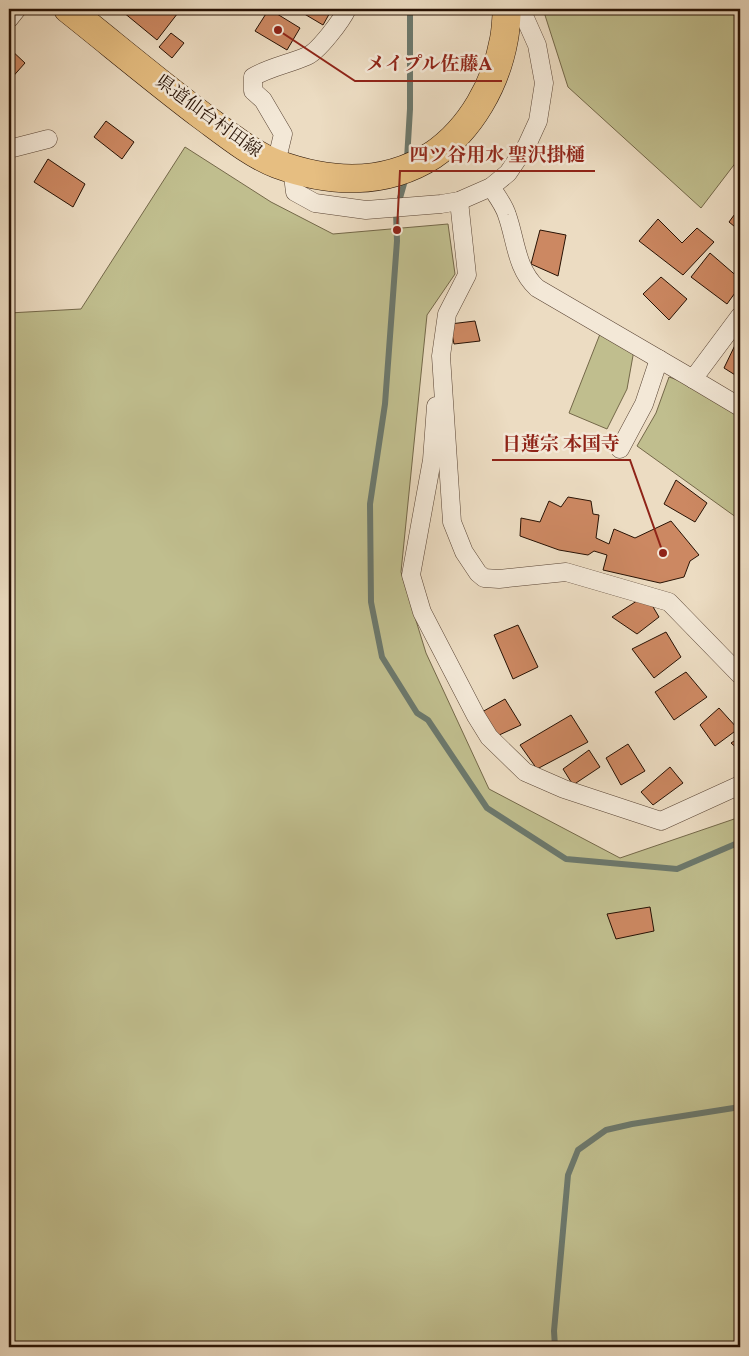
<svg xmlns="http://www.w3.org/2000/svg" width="749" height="1356" font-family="Vollkorn,'Noto Serif JP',serif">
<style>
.green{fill:#c0be8e;stroke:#746849}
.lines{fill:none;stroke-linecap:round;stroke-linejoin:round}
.stream{stroke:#6c786c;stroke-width:6}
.building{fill:#cc8862;stroke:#281204}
.minor-casing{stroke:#594434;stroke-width:19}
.primary-casing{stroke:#281204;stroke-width:29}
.minor{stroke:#f3e8d7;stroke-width:18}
.primary{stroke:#e6be81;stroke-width:28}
.labels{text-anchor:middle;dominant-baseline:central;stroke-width:5;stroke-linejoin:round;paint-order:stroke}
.street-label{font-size:18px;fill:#281204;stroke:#f3e8d7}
.leader{fill:none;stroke:#8f2418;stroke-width:2}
.callout-dot{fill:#8f2418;stroke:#f3e8d7;stroke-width:2}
.callout-label{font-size:19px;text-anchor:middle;font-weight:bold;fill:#8f2418;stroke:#f3e8d7;stroke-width:5;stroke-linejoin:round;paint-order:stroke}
</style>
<rect width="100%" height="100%" fill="#ecdcc2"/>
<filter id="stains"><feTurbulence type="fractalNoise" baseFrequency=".004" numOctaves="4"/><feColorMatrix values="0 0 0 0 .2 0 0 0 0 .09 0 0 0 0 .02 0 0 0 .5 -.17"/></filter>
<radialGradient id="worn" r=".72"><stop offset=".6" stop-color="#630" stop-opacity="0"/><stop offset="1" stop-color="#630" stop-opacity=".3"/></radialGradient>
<!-- green -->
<g class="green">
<polygon points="543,9 740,9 740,157 701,208 568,87"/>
<polygon points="185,147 271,202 333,234 448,224 455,274 427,315 401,572 426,653 489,789 620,858 740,817 740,1347 9,1347 9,313 81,309"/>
<polygon points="600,334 634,350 627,389 607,429 569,413"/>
<polygon points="669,377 692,385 740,415 740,520 637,446 656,413"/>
</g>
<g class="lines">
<!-- stream -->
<g class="stream">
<polyline points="407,159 410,109 410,9"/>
<polyline points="406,177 396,212 397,241 385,404 370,504 371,602 382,657 417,713 428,720 487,808 566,859 677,869 740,842"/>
<polyline points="555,1347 554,1331 568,1175 578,1150 606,1130 632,1124 740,1107"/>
</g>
</g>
<!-- building -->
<g class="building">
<polygon points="125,9 181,9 157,40 123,12"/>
<polygon points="269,9 300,28 287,50 255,31"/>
<polygon points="296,9 332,9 323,25"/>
<polygon points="171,33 184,43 172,58 159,47"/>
<polygon points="9,48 25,63 9,81"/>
<polygon points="106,121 134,142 122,159 94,137"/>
<polygon points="48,159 85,184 73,207 34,182"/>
<polygon points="740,207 740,231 729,222"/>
<polygon points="658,219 682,243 697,228 714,242 683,275 639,241"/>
<polygon points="540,230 566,235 558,276 531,264"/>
<polygon points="710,253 740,279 740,286 727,304 691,277"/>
<polygon points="661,277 687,299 669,320 643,294"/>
<polygon points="475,321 480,341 454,344 450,324"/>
<polygon points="737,341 740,343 740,378 724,368"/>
<polygon points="676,480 707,503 695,522 664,504"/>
<polygon points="568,497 591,501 593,514 599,515 596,538 609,544 614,529 635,538 671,521 699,555 690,561 684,577 660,583 603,570 607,555 594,551 588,555 559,550 520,536 521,518 540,522 549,501 561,507"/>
<polygon points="646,595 659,617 637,634 612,617"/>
<polygon points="518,625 538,667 513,679 494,635"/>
<polygon points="666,632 681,657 654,678 632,649"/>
<polygon points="686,672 707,697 674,720 655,692"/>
<polygon points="505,699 521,725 497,736 482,712"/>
<polygon points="719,708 738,729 715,746 700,725"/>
<polygon points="571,715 588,742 537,769 520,745"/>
<polygon points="740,737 740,751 731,743"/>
<polygon points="628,744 645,771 621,785 606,758"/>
<polygon points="589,750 600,767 573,785 563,769"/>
<polygon points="670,767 683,783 653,805 641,792"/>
<polygon points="650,907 654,931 616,939 607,914"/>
</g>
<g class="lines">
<defs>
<g id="minor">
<polyline points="9,19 17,9"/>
<polyline points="9,149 48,139"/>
<path d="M 276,163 L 283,134 L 263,100 L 253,91 L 253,77 C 270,67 289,64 307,56 C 318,52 342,20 347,9"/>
<polyline points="292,168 295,192 315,203 366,210 441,204 459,201 491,187 508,173 527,145 538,121 544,83 537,45 521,9"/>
<path d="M 491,187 C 497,196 504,205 507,215 C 516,240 516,269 537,288 L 693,379 L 740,316"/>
<polyline points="459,201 467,275 447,314 441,356 452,522 464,552 478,573 484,578 499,579 566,572 669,602 740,675"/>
<polyline points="693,379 740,407"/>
<polyline points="436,406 432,460 411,575 422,612 476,716 489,737 525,772 564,789 661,821 740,785"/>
<polyline points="620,449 644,404 659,359"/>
</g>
<path id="primary" d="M 68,9 C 112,44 156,81 201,115 C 223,131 252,155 277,164 C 329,183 385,186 433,155 C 471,129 496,84 504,39 C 506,29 506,19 507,9"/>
</defs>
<!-- minor casing -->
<use href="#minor" class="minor-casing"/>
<!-- primary casing -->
<use href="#primary" class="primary-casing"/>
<!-- minor -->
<use href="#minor" class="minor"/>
<!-- primary -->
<use href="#primary" class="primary"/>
</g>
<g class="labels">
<!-- street labels -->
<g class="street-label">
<text transform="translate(208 117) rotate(36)">県道仙台村田線</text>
</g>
</g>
<!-- callouts -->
<path class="leader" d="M278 30L355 81H502M397 230L400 171H595M663 553L630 460H492"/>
<g class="callout-dot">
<circle cx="278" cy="30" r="5"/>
<circle cx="397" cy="230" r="5"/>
<circle cx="663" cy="553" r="5"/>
</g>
<g class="callout-label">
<text x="429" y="70">メイプル佐藤A</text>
<text x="497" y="161">四ツ谷用水 聖沢掛樋</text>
<text x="561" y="450">日蓮宗 本国寺</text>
</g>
<!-- margin -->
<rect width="749" height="1356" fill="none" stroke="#ecdcc2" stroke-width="30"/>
<rect x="10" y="10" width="729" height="1336" fill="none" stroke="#281204" stroke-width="2.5"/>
<rect x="15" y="15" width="719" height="1326" fill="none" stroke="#281204"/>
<rect width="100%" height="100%" filter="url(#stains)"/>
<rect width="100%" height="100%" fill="url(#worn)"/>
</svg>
